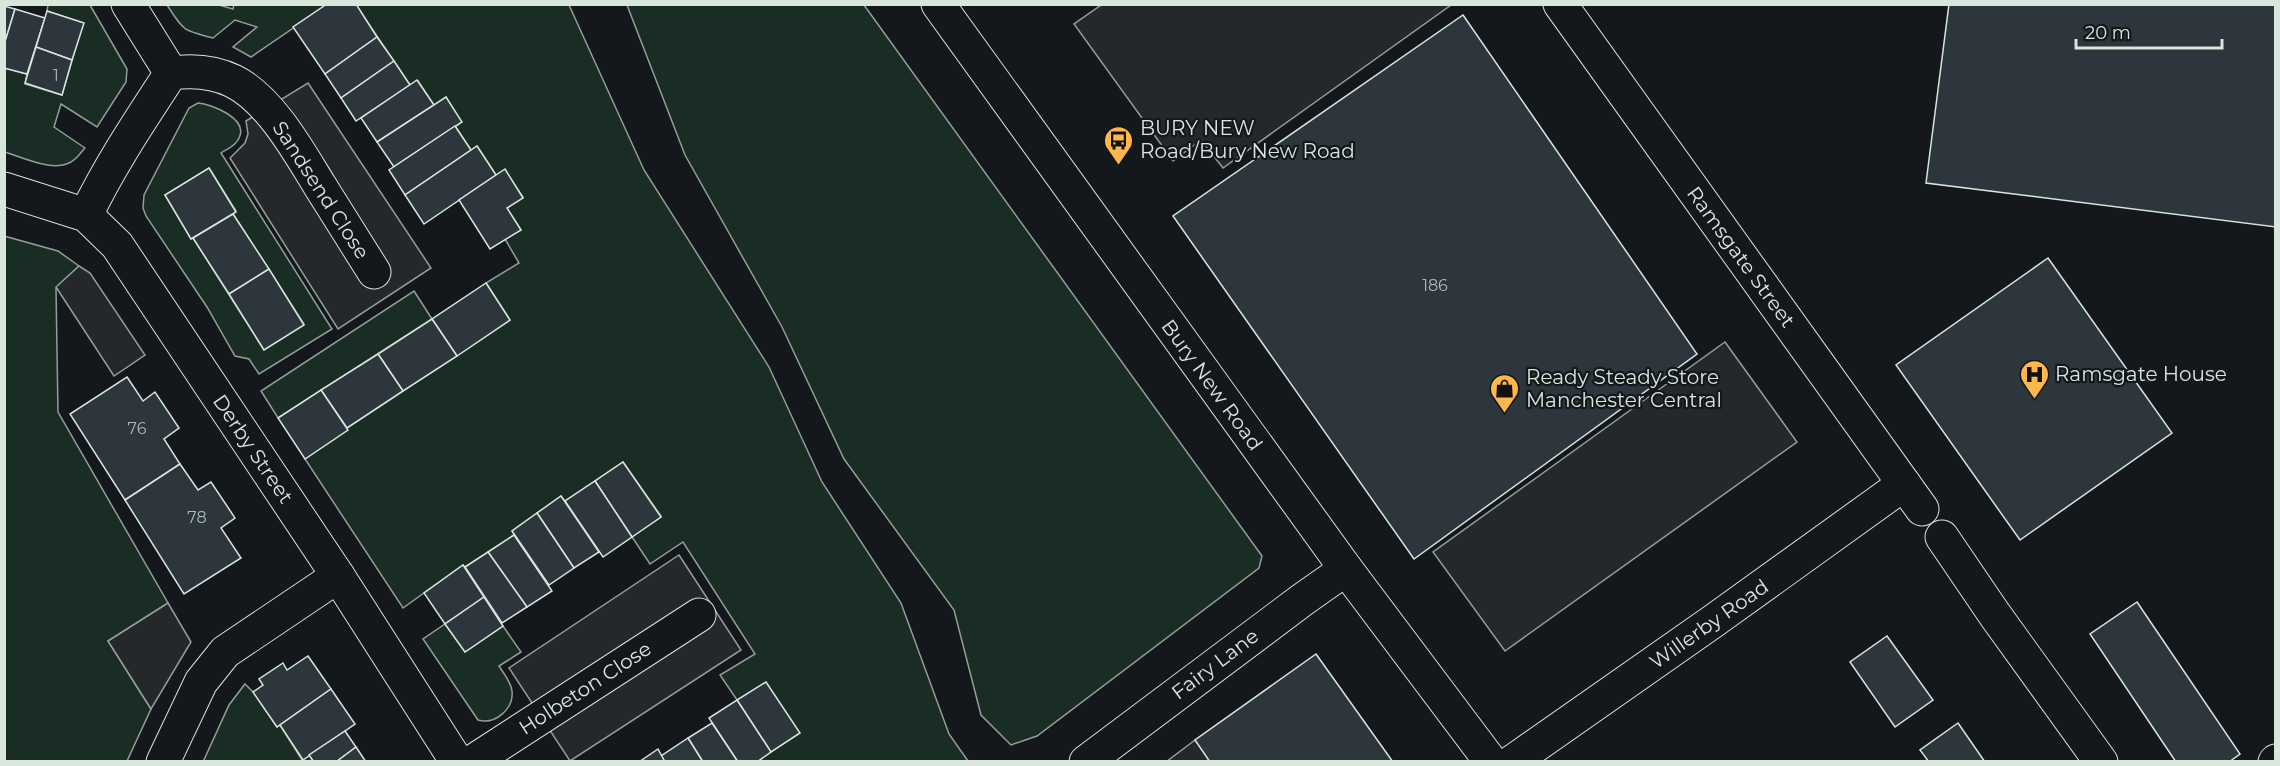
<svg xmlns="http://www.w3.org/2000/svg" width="2280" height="766" font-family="Montserrat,sans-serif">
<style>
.green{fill:#1a2d24;stroke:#939e99;stroke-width:1.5;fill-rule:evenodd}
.parking{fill:#24282b;stroke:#939e99;stroke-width:1.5}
.building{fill:#2c363c;stroke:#d8e6dc;stroke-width:1.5}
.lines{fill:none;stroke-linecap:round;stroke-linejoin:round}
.minor-casing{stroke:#d8e6dc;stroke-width:35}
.tertiary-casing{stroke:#d8e6dc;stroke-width:35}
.trunk-casing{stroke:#d8e6dc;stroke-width:35}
.minor{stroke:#14181c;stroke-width:33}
.tertiary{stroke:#14181c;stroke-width:33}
.trunk{stroke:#14181c;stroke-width:33}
.labels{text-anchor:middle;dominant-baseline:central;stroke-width:4.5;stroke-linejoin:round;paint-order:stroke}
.number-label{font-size:16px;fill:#adbab4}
.poi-label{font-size:20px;fill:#d8e6dc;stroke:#14181c;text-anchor:start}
.street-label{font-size:20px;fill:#d8e6dc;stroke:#14181c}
</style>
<rect width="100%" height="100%" fill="#14181c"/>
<!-- green -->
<g class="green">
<path d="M 234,4 L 327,5 L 251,57 L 233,47 L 257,27 L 235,20 L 213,38 C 182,30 184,31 167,5 L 219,5 L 233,9 Z"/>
<path d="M 48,5 L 90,5 L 127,69 L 126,82 L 97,127 L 61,104 L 54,127 L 85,148 C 82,151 79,156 75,159 C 58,175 24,158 5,152 L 4,68 L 27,74 L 25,84 L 62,95 L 83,23 L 47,11 Z"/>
<polygon points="356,5 569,5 644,170 769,367 822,482 901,603 949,734 968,761 757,761 799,733 737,700 720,675 755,654 683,542 650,564 632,537 661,516 623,462 565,501 561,496 512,531 514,535 465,567 463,565 403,608 305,459 347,428 510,320 486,283 519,263 505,239 521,230 507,208 523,197 505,170 496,175 477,146 471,150 455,126 446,97 434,105 418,81 410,85"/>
<polygon points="627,5 864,5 1262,556 1259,568 1037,736 1011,745 981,715 954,610 844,459 782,327 685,155"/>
<path d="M 198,103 C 212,104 249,119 239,138 C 236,146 227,149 221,153 L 332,329 L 259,374 L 249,359 L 235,356 L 207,307 L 146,216 L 143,208 L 144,195 L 189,108 ZM 209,168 L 236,211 L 233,214 L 304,324 L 264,350 L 193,238 L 191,239 L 165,195 Z"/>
<polygon points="4,236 58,251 79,266 56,288 58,412 168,603 108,641 151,709 127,761 5,761"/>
<polygon points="414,291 432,319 278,418 261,391"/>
<path d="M 445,624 L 465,652 L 503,626 L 521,652 L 499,666 C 504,674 511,682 512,691 C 514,709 495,725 478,720 L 423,639 Z"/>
<polygon points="245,684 253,692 277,727 280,725 302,760 309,755 314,762 203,762 229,705"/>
</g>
<!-- parking -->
<g class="parking">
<polygon points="1101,5 1101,4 1451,5 1223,168 1201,140 1173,161 1074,24"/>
<polygon points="308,83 431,268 338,329 230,158 245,143 248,134 246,121"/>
<polygon points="79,266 90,273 145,355 114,376 56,287"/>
<polygon points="1725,342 1797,442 1505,651 1433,552"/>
<polygon points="679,555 741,650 570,761 509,668"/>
<polygon points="168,603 191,642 151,709 108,641"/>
<polygon points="1195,740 1210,761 1166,762"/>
</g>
<!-- building -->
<g class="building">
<polygon points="327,4 356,4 377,37 325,74 293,27"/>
<polygon points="1949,4 2276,4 2276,227 1926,183"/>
<polygon points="4,6 15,9 4,45"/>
<polygon points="15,9 45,18 27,74 4,68 4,45"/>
<polygon points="47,11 84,23 72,60 36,47"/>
<polygon points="1463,15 1697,354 1414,559 1173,216"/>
<polygon points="377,37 394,61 341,98 325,74"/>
<polygon points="36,47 72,60 62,95 25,83"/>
<polygon points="394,61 410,85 356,121 341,98"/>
<polygon points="417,80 434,105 377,142 361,118"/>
<polygon points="446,97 462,122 394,167 377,142"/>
<polygon points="455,126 471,150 405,195 389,170"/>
<polygon points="477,146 496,175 424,224 405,195"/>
<polygon points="209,168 236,212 191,239 165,195"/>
<polygon points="505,169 523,198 507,208 521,230 490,249 459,200"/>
<polygon points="233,214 269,269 229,294 193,238"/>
<polygon points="2048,258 2172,433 2020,540 1896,365"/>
<polygon points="269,269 304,325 264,350 229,294"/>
<polygon points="486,283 510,320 457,356 432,319"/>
<polygon points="432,319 457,356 403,391 378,354"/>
<polygon points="378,354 403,391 347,428 321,390"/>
<polygon points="127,377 143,401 155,392 179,428 164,439 180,464 125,500 70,414"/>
<polygon points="321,390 348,430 305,459 278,418"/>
<polygon points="623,462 661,517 632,537 595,481"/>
<polygon points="180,464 198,490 211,482 235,518 221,528 241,558 184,594 125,500"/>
<polygon points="595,481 632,537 603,557 565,501"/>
<polygon points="561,496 599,552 574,568 537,513"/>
<polygon points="537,513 574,568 549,585 512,531"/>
<polygon points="514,535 552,591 527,607 488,552"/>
<polygon points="488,552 527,607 502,623 465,567"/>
<polygon points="463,565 484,597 445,624 424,593"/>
<polygon points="484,597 503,626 465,652 445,624"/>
<polygon points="2137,602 2240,754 2229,762 2176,762 2090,634"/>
<polygon points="1887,636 1933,700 1895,727 1850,662"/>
<polygon points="1316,654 1393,762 1210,762 1195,740"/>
<polygon points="308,656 331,689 277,727 253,692 263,685 259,679 283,663 287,670"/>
<polygon points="766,682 800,733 771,752 737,700"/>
<polygon points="331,689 355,724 303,760 280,725"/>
<polygon points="737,700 771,752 757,762 738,762 709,718"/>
<polygon points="712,723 738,762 703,762 688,738"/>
<polygon points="1958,723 1985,762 1929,762 1920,750"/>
<polygon points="345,731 356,747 336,762 314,762 309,755"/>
<polygon points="688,738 703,762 665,762 661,756"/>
<polygon points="356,747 366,762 336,762"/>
<polygon points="658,749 665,762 639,762"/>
</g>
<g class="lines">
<defs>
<g id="minor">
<polyline points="128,4 171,73"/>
<polyline points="1560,4 1922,509"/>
<path d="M 86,215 C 110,165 141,119 171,73 C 193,70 213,71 233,81 C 270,99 299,152 320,186 C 338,215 356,243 374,272"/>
<polyline points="1942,537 1995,615 2101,762"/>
<polyline points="163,762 201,682 225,652 338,576"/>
<polyline points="472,762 699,615"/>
<polyline points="1512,762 1712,622 1904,484"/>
<polyline points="2275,762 2276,761"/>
</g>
<g id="tertiary">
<polyline points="4,189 86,215 117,245 338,576 457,762"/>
<polyline points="1086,762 1302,600 1346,569"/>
</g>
<polyline id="trunk" points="938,4 1346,569 1491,762"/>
</defs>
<!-- minor casing -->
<use href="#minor" class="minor-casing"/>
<!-- tertiary casing -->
<use href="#tertiary" class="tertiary-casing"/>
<!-- trunk casing -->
<use href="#trunk" class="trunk-casing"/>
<!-- minor -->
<use href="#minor" class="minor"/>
<!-- tertiary -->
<use href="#tertiary" class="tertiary"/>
<!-- trunk -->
<use href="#trunk" class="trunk"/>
</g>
<!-- icons -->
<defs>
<symbol id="bus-pin" viewBox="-11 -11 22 30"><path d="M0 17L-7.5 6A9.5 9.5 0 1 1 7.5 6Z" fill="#ffb74d" stroke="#14181c"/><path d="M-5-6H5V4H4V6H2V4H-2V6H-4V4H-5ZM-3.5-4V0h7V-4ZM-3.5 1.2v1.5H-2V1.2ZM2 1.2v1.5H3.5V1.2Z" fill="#111"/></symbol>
<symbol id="hospital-pin" viewBox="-11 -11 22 30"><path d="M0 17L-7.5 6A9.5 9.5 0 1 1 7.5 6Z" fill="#ffb74d" stroke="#14181c"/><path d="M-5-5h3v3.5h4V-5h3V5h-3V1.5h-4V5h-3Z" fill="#111"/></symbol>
<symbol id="shop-pin" viewBox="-11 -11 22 30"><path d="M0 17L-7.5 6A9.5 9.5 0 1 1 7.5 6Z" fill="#ffb74d" stroke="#14181c"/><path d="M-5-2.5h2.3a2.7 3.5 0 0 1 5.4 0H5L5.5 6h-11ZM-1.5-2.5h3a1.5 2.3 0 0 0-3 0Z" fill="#111"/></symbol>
</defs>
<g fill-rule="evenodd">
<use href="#bus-pin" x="1102" y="124" width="33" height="45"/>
<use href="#hospital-pin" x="2018" y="358" width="33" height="45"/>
<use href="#shop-pin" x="1488" y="372" width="33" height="45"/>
</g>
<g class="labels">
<!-- number labels -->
<g class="number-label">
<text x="56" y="75">1</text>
<text x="1435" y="285">186</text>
<text x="137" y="428">76</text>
<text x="197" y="517">78</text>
</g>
<!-- poi labels -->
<g class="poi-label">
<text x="1140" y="128">BURY NEW<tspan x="1140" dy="23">Road/Bury New Road</tspan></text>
<text x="2055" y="374">Ramsgate House</text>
<text x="1526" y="377">Ready Steady Store<tspan x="1526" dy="23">Manchester Central</tspan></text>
</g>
<!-- street labels -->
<g class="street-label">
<text transform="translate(321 190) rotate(57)">Sandsend Close</text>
<text transform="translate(1741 257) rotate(54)">Ramsgate Street</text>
<text transform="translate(1212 385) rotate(54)">Bury New Road</text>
<text transform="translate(253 449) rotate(56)">Derby Street</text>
<text transform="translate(1709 624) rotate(-35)">Willerby Road</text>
<text transform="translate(1215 664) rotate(-37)">Fairy Lane</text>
<text transform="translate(585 688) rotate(-33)">Holbeton Close</text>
</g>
</g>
<!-- border -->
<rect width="2280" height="766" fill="none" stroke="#d8e6dc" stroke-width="12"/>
<!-- scale -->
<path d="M2076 39v9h146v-9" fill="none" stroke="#d8e6dc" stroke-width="3"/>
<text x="2085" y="39" font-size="18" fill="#d8e6dc" stroke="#14181c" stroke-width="4.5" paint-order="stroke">20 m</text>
</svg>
